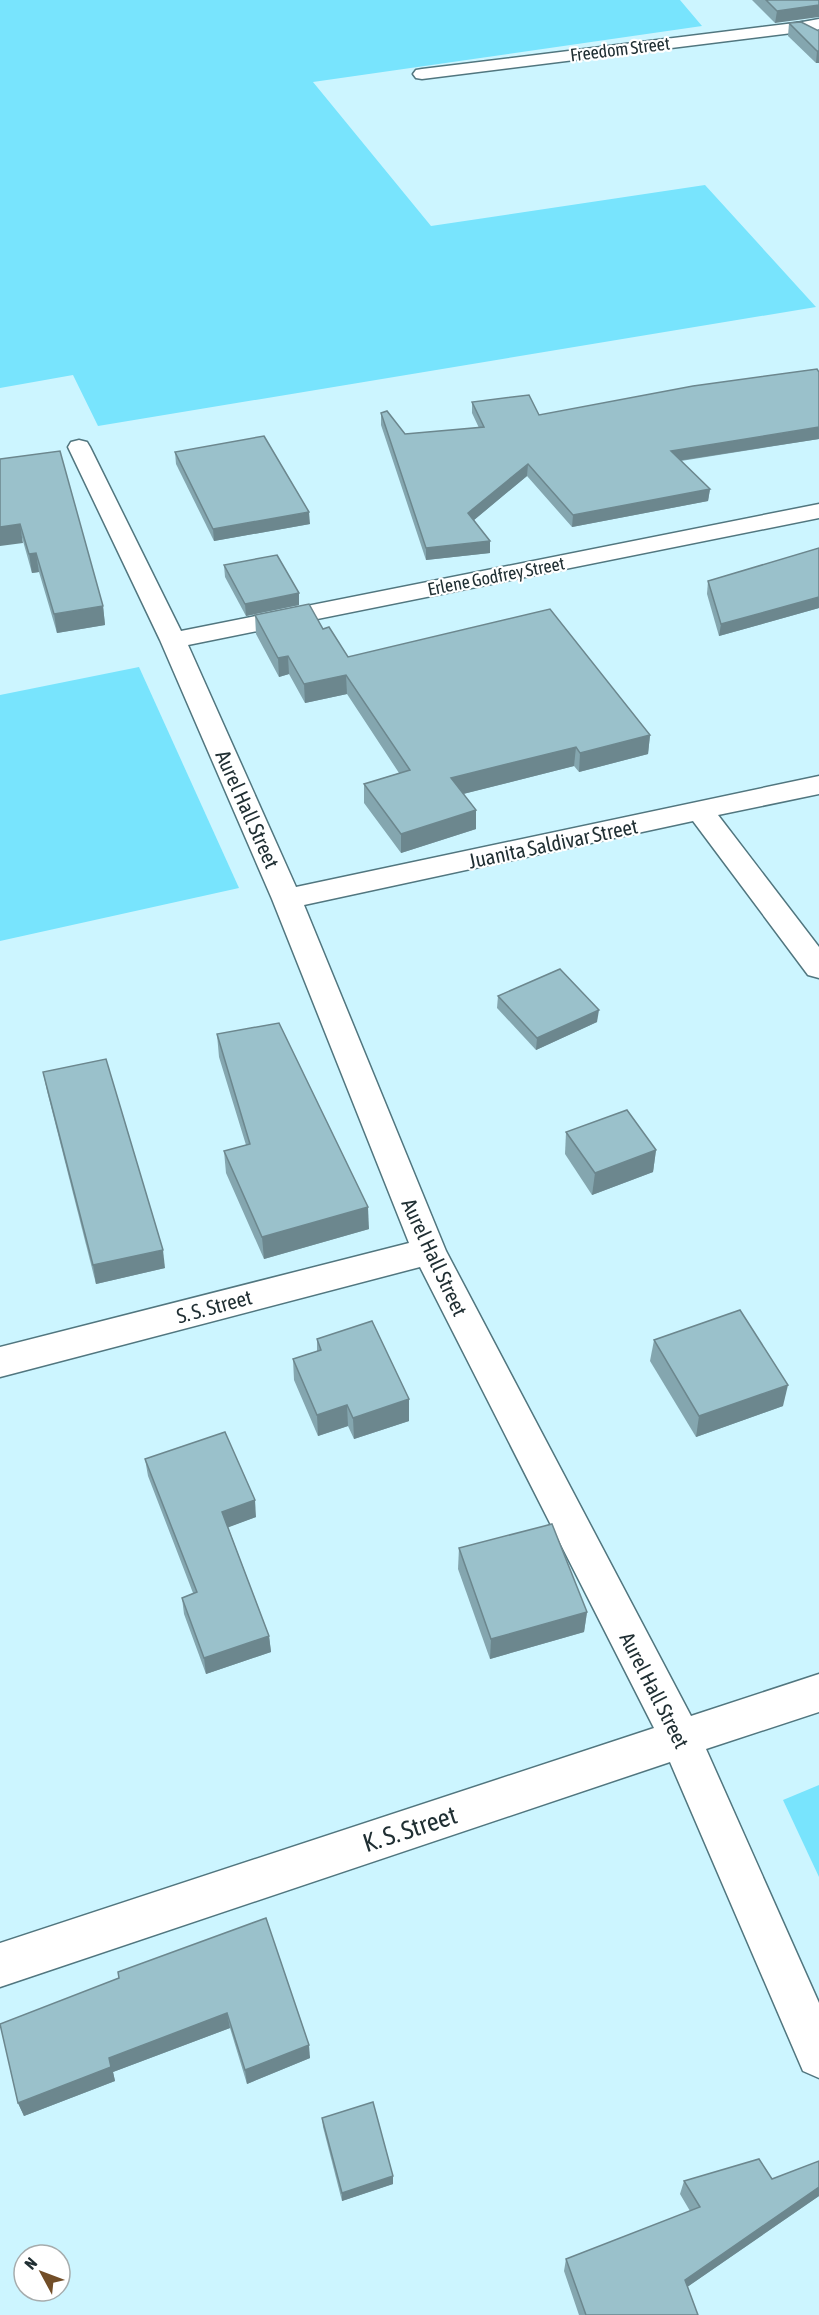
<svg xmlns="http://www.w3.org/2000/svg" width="819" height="2315" font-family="'Asap Condensed',sans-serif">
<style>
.green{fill:#78e4fd}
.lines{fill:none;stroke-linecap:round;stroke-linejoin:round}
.street-casing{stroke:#51767f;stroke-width:3}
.secondary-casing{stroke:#51767f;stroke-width:3}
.street{fill:#fff;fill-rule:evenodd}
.secondary{fill:#fff;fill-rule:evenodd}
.wall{fill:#84a6af}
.shaded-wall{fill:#6c878e}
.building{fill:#9ac1cb;stroke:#6c878e;stroke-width:1.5}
.labels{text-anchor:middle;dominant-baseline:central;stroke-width:4.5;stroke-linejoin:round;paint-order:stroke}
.far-street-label{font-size:18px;fill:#202f33;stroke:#fff}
.street-label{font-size:21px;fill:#202f33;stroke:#fff}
.near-street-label{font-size:26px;fill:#202f33;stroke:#fff}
</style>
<rect width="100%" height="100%" fill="#ccf5ff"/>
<!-- green -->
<g class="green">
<polygon points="0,0 680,0 702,26 313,82 431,226 705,185 816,307 98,426 73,375 0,388"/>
<polygon points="139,667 239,888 0,941 0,695"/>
<polygon points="819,1785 819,1877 783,1800"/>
</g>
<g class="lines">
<defs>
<g id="street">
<polygon points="803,22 819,30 819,42 800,32 422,79 416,78 413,74 416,70 422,69"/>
<polygon points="79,440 87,442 90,447 181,631 819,504 819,518 188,645 296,887 819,776 819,794 718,815 819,947 819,978 808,975 693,821 304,905 446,1251 691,1716 819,1674 819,1712 706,1749 819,2003 819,2078 803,2071 670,1762 0,1987 0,1943 654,1728 420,1267 0,1377 0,1347 409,1243 272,899 160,640 68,447 71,442"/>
</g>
<polygon id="secondary" points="819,19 819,29 803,32 797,31 795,27 797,23"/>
</defs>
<!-- street casing -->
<use href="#street" class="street-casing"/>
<!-- secondary casing -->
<use href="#secondary" class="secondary-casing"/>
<!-- street -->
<use href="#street" class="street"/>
<!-- secondary -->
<use href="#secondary" class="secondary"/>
</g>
<!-- wall -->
<g class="wall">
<polygon points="752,0 819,0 775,23"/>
<polygon points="789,23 819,31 819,63 816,63 788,36"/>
<polygon points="472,402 539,415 819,439 681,461 710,489 708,501 572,527 527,476 474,520 490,541 490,553 426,560 381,425 381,413 405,434 479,428 472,413"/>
<polygon points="175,452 310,524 214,541 176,464"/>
<polygon points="0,459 103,606 105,625 57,633 39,572 32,573"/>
<polygon points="819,548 819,608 719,636 707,594 708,581"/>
<polygon points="224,565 299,593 299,605 246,616 225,577"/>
<polygon points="255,615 323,629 348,657 650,735 648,754 579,772 574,766 463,794 476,810 476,829 401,853 364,803 364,784 399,773 347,694 305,703 289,674 279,677 256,634"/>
<polygon points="498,996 597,1022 536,1050 497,1008"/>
<polygon points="217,1034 369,1229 264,1259 226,1173 224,1151 246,1145 219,1057"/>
<polygon points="43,1072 165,1268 96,1284 47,1091"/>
<polygon points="566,1132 656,1150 653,1172 592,1195 565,1154"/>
<polygon points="317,1339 409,1421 354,1439 348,1426 318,1436 294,1380 293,1359 317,1351"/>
<polygon points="654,1340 783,1406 696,1437 650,1361"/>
<polygon points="145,1459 256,1517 228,1527 269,1636 271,1652 206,1674 184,1614 182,1598 193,1593 148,1476"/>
<polygon points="459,1548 587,1612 584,1632 490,1659 458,1569"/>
<polygon points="266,1918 310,2058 247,2084 230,2028 113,2072 115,2081 24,2116 18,2103 119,1978"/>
<polygon points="322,2118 393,2184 342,2201 323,2127"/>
<polygon points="819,2161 819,2196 687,2287 698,2315 579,2315 564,2271 566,2259 690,2211 680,2194 684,2181 772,2179"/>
</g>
<!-- shaded-wall -->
<g class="shaded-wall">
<polygon points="819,5 819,17 775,23 777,11"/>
<polygon points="817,51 819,51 819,63 816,63"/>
<polygon points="819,427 819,439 670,462 671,451"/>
<polygon points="528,464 527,476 468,525 468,513"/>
<polygon points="710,489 708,501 572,527 573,515"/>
<polygon points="309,512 310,524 214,541 213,529"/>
<polygon points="20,524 23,543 0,546 0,527"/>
<polygon points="490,541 490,553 426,560 426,548"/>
<polygon points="36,553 39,572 32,573 29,554"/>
<polygon points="299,593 299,605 246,616 245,604"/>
<polygon points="819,597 819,608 719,636 721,624"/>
<polygon points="103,606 105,625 57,633 54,614"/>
<polygon points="288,656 289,674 279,677 278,658"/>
<polygon points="346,675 347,694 305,703 304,684"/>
<polygon points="650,735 648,754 579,772 580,753"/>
<polygon points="576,747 574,766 451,797 451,778"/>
<polygon points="476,810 476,829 401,853 401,834"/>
<polygon points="599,1010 597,1022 536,1050 537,1038"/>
<polygon points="656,1150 653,1172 592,1195 595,1173"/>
<polygon points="368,1207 369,1229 264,1259 262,1237"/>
<polygon points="163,1250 165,1268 96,1284 93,1265"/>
<polygon points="788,1385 783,1406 696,1437 699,1416"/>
<polygon points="409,1399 409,1421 354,1439 353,1418"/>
<polygon points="347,1405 348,1426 318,1436 317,1415"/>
<polygon points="255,1500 256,1517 224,1529 222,1512"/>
<polygon points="587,1612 584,1632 490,1659 491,1639"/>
<polygon points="269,1636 271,1652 206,1674 204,1658"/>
<polygon points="227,2013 230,2028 113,2072 115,2081 24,2116 18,2103 109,2058"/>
<polygon points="309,2045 310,2058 247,2084 245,2070"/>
<polygon points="393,2176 393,2184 342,2201 342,2193"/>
<polygon points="819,2187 819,2196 680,2292 685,2280"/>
</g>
<!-- building -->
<g class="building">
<polygon points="766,0 819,0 819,5 777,11"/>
<polygon points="801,22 819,31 819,51 817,51 789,23"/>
<polygon points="817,369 819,372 819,427 671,451 710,489 573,515 528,464 468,513 490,541 426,548 381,413 387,411 405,434 484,427 472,402 529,395 539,415 693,386"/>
<polygon points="264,436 309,512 213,529 175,452"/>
<polygon points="60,451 103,606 54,614 36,553 29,554 20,524 0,527 0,459"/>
<polygon points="819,548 819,597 721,624 708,581"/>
<polygon points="277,555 299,593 245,604 224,565"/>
<polygon points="309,604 323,629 329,627 348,657 550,609 650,735 580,753 576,747 451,778 476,810 401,834 364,784 410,770 346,675 304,684 288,656 278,658 255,615"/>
<polygon points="560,969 599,1010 537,1038 498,996"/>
<polygon points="279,1023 368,1207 262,1237 224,1151 250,1144 217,1034"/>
<polygon points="106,1059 163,1250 93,1265 43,1072"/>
<polygon points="627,1110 656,1150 595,1173 566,1132"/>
<polygon points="740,1310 788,1385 699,1416 654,1340"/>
<polygon points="372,1321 409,1399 353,1418 347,1405 317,1415 293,1359 321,1350 317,1339"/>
<polygon points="225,1432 255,1500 222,1512 269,1636 204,1658 182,1598 197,1592 145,1459"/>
<polygon points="552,1524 587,1612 491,1639 459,1548"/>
<polygon points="266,1918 309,2045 245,2070 227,2013 109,2058 111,2067 18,2103 0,2024 119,1978 118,1972"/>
<polygon points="373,2102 393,2176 342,2193 322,2118"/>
<polygon points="759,2159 772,2179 819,2161 819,2187 685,2280 698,2315 586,2315 566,2259 700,2207 684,2181"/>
</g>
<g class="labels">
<!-- far-street labels -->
<g class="far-street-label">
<text transform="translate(620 49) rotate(-7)">Freedom Street</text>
<text transform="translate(496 576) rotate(-11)">Erlene Godfrey Street</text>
</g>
<!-- street labels -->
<g class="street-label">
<text transform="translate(248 809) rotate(66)">Aurel Hall Street</text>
<text transform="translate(553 843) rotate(-12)">Juanita Saldivar Street</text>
<text transform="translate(435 1257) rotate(65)">Aurel Hall Street</text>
<text transform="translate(214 1306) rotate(-15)">S. S. Street</text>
<text transform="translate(655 1690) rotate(63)">Aurel Hall Street</text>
</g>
<!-- near-street labels -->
<g class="near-street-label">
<text transform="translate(410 1829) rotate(-18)">K. S. Street</text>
</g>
</g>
<!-- north arrow -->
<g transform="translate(42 2273) rotate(311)"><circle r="28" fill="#ffffff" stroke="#a6acad" stroke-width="1.5"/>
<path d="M0-4.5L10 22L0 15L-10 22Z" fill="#724e28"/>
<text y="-9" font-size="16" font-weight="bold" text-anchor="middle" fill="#202f33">N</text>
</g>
</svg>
